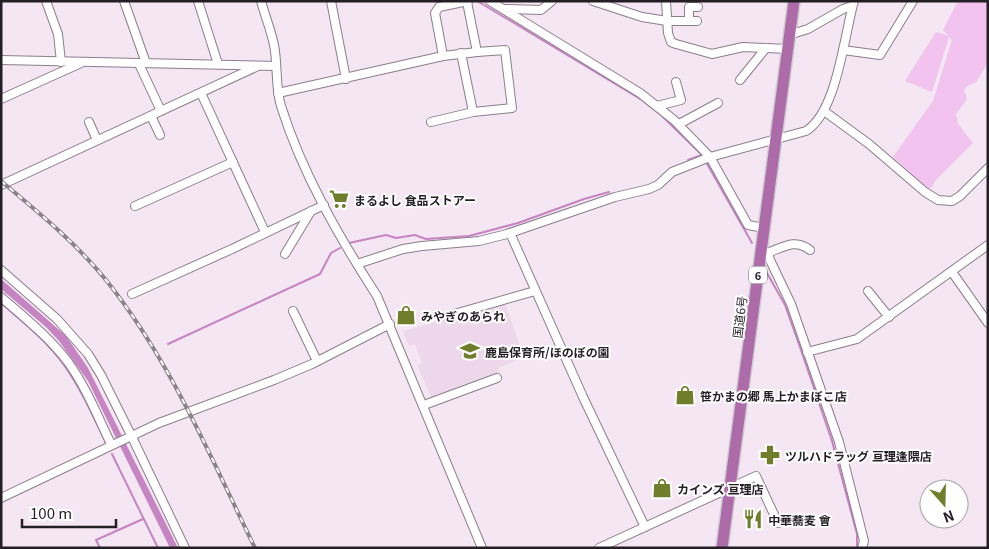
<svg xmlns="http://www.w3.org/2000/svg" width="989" height="549" font-family="Georgia,'Noto Sans JP',serif">
<style>
.built{fill:#ecd8ea}
.green{fill:#f1c3ee}
.water{fill:#c684c3}
.lines{fill:none;stroke-linecap:round;stroke-linejoin:round}
.stream{stroke:#c684c3;stroke-width:2}
.minor-casing{stroke:#8b7e8a;stroke-width:10}
.highway-casing{stroke:#cfcecf;stroke-width:14}
.minor{stroke:#fff;stroke-width:8}
.highway{stroke:#ad6baa;stroke-width:11}
.rail-casing{stroke:#8c828b;stroke-width:4}
.rail{stroke:#fff;stroke-width:2;stroke-dasharray:5.5;stroke-linecap:butt}
.labels{text-anchor:middle;dominant-baseline:central;stroke-width:4;stroke-linejoin:round;paint-order:stroke}
.shield{fill:#fff;stroke:#666266;stroke-width:1}
.shield-label{font-size:11px;font-weight:bold;fill:#241f24}
.poi-label{font-size:12px;font-weight:bold;fill:#241f24;stroke:#fff;text-anchor:start}
.street-label{font-size:12px;fill:#241f24;stroke:#fff}
</style>
<rect width="100%" height="100%" fill="#f4e6f3"/>
<!-- built -->
<polygon class="built" points="505,303 524,357 498,368 501,374 432,399 417,365 422,363 415,344 409,346 403,331"/>
<!-- green -->
<polygon class="green" points="958,1 988,1 988,63 976,82 966,87 964,91 967,99 956,114 958,124 973,143 935,181 932,187 928,189 893,157 933,101 952,40 949,37 932,92 905,81 936,32 949,36 943,30"/>
<!-- water -->
<polygon class="water" points="1,279 66,336 88,368 178,548 170,548 88,381 59,341 46,327 1,289"/>
<g class="lines">
<!-- stream -->
<g class="stream">
<polyline points="479,2 642,100 661,115 703,156"/>
<polyline points="688,160 702,155"/>
<polyline points="706,162 752,243"/>
<polyline points="349,243 386,235 396,238 415,235 426,239 469,236 518,223 584,199 609,192"/>
<polyline points="767,273 785,305 801,350 832,441 857,534 857,548"/>
<path d="M 1,303 C 23,322 47,341 64,365 C 81,389 93,416 106,443"/>
<polyline points="168,344 320,274 331,253 340,248"/>
<polyline points="112,454 158,548"/>
<polyline points="100,548 96,540 143,519"/>
</g>
<defs>
<g id="minor">
<polyline points="46,1 58,34 61,62"/>
<polyline points="124,1 146,63"/>
<polyline points="198,1 218,64"/>
<path d="M 261,1 C 265,16 271,30 274,45 C 278,65 275,86 281,106 C 302,173 339,237 377,296 L 482,548"/>
<polyline points="331,1 346,79"/>
<polyline points="490,1 640,93 674,120 710,157 748,225 764,228"/>
<polyline points="593,1 642,17 667,21 697,21"/>
<polyline points="666,1 668,33 671,42 676,44 712,54 743,47 787,49"/>
<polyline points="505,9 541,10 552,1"/>
<polyline points="689,21 689,7 698,7"/>
<polyline points="789,35 808,29 843,9 852,6"/>
<polyline points="843,50 880,55 913,1"/>
<polyline points="461,53 473,112"/>
<polyline points="443,56 477,52"/>
<polyline points="1,60 276,66"/>
<polyline points="139,64 161,111"/>
<polyline points="740,80 766,48"/>
<polyline points="201,93 265,232"/>
<polyline points="278,93 443,56 435,13 439,7 468,1"/>
<polyline points="1,99 81,63"/>
<polyline points="657,106 681,100 676,82"/>
<polyline points="824,111 869,144 925,192 938,200 952,201 960,196 988,168"/>
<polyline points="151,116 160,135"/>
<polyline points="89,122 97,140"/>
<polyline points="431,122 473,112 512,108 505,50 477,52 467,2"/>
<polyline points="679,124 718,103"/>
<polyline points="1,185 258,66"/>
<polyline points="135,206 233,162"/>
<polyline points="510,233 583,397 645,527"/>
<polyline points="768,253 770,260 791,304 839,442 864,541 862,548"/>
<polyline points="285,254 311,211"/>
<path d="M 764,254 C 781,249 794,237 810,250"/>
<path d="M 357,264 L 403,249 L 422,246 L 479,241 L 507,234 L 615,197 L 649,189 L 658,185 L 672,172 L 710,157 L 806,131 C 837,112 844,36 854,1"/>
<polyline points="1,270 57,319 88,354 101,375 131,435 185,548"/>
<polyline points="952,272 988,323"/>
<polyline points="868,291 889,317"/>
<polyline points="132,294 232,249 324,205"/>
<path d="M 1,297 C 25,318 49,337 68,362 C 86,387 98,417 111,444"/>
<polyline points="293,311 317,361"/>
<polyline points="447,316 535,291"/>
<polyline points="807,352 857,339 988,245"/>
<polyline points="424,405 497,378"/>
<polyline points="1,498 159,423 274,380 312,364 390,324"/>
<polyline points="599,548 756,476 778,523"/>
</g>
<polyline id="highway" points="722,548 794,1"/>
</defs>
<!-- minor casing -->
<use href="#minor" class="minor-casing"/>
<!-- highway casing -->
<use href="#highway" class="highway-casing"/>
<!-- minor -->
<use href="#minor" class="minor"/>
<!-- highway -->
<use href="#highway" class="highway"/>
<defs>
<path id="rail" d="M 1,181 C 38,212 76,243 106,280 C 170,360 210,456 255,548"/>
</defs>
<!-- rail casing -->
<use href="#rail" class="rail-casing"/>
<!-- rail -->
<use href="#rail" class="rail"/>
</g>
<!-- icons -->
<defs>
<symbol id="supermarket-bare" viewBox="-9 -9 18 18"><path d="M-6-5.5h2.5l.6 2H6L4.5 2H-2.5L-4.4-4H-6ZM-1.5 3.2a1.3 1.3 0 1 0 .1 0ZM3 3.2a1.3 1.3 0 1 0 .1 0Z" fill="#707e2c" stroke="#fff" stroke-width="2.5" paint-order="stroke"/></symbol>
<symbol id="shop-bare" viewBox="-9 -9 18 18"><path d="M-5-2.5h2.3a2.7 3.5 0 0 1 5.4 0H5L5.5 6h-11ZM-1.5-2.5h3a1.5 2.3 0 0 0-3 0Z" fill="#707e2c" stroke="#fff" stroke-width="2.5" paint-order="stroke"/></symbol>
<symbol id="school-bare" viewBox="-9 -9 18 18"><path d="M0-5L7-2L0 1L-7-2ZM-4 1L0 2.5L4 1V4Q0 6-4 4Z" fill="#707e2c" stroke="#fff" stroke-width="2.5" paint-order="stroke"/></symbol>
<symbol id="pharmacy-bare" viewBox="-9 -9 18 18"><path d="M-2-6h4v4h4v4h-4v4h-4v-4h-4v-4h4Z" fill="#707e2c" stroke="#fff" stroke-width="2.5" paint-order="stroke"/></symbol>
<symbol id="restaurant-bare" viewBox="-9 -9 18 18"><path d="M-5-6h1v4h1v-4h1v4h1v-4h1v5L-1.5 .5V6h-2V.5L-5-1ZM5-6V6H3V1.5H1.5Q1.5-4 5-6Z" fill="#707e2c" stroke="#fff" stroke-width="2.5" paint-order="stroke"/></symbol>
</defs>
<g fill-rule="evenodd">
<use href="#supermarket-bare" x="325" y="185" width="28" height="28"/>
<use href="#shop-bare" x="392" y="301" width="28" height="28"/>
<use href="#school-bare" x="456" y="337" width="28" height="28"/>
<use href="#shop-bare" x="671" y="381" width="28" height="28"/>
<use href="#pharmacy-bare" x="756" y="441" width="28" height="28"/>
<use href="#shop-bare" x="648" y="474" width="28" height="28"/>
<use href="#restaurant-bare" x="739" y="505" width="28" height="28"/>
</g>
<g class="labels">
<!-- shield labels -->
<rect class="shield" x="749" y="266.5" width="18" height="17" rx="4"/>
<g class="shield-label">
<text x="758" y="275">6</text>
</g>
<!-- poi labels -->
<g class="poi-label">
<text x="354" y="199">まるよし 食品ストアー</text>
<text x="421" y="315">みやぎのあられ</text>
<text x="485" y="351">鹿島保育所/ほのぼの園</text>
<text x="700" y="395">笹かまの郷 馬上かまぼこ店</text>
<text x="785" y="455">ツルハドラッグ 亘理逢隈店</text>
<text x="677" y="488">カインズ 亘理店</text>
<text x="768" y="519">中華蕎麦 會</text>
</g>
<!-- street labels -->
<g class="street-label">
<text transform="translate(739 317) rotate(-83)">国道6号</text>
</g>
</g>
<!-- border -->
<rect width="989" height="549" fill="none" stroke="#241f24" stroke-width="5"/>
<!-- north arrow -->
<g transform="translate(944 504) rotate(160)"><circle r="24" fill="#ffffff" stroke="#a7a5a7"/>
<path d="M0-4L9 19L0 12L-9 19Z" fill="#707e2c"/>
<text y="-8" font-size="14" font-weight="bold" text-anchor="middle" fill="#241f24">N</text>
</g>
<!-- scale -->
<path d="M22 519v8h94v-8" fill="none" stroke="#241f24" stroke-width="2.5"/>
<text x="30" y="519" font-size="15" fill="#241f24" stroke="#ffffff" stroke-width="4" paint-order="stroke">100 m</text>
</svg>
